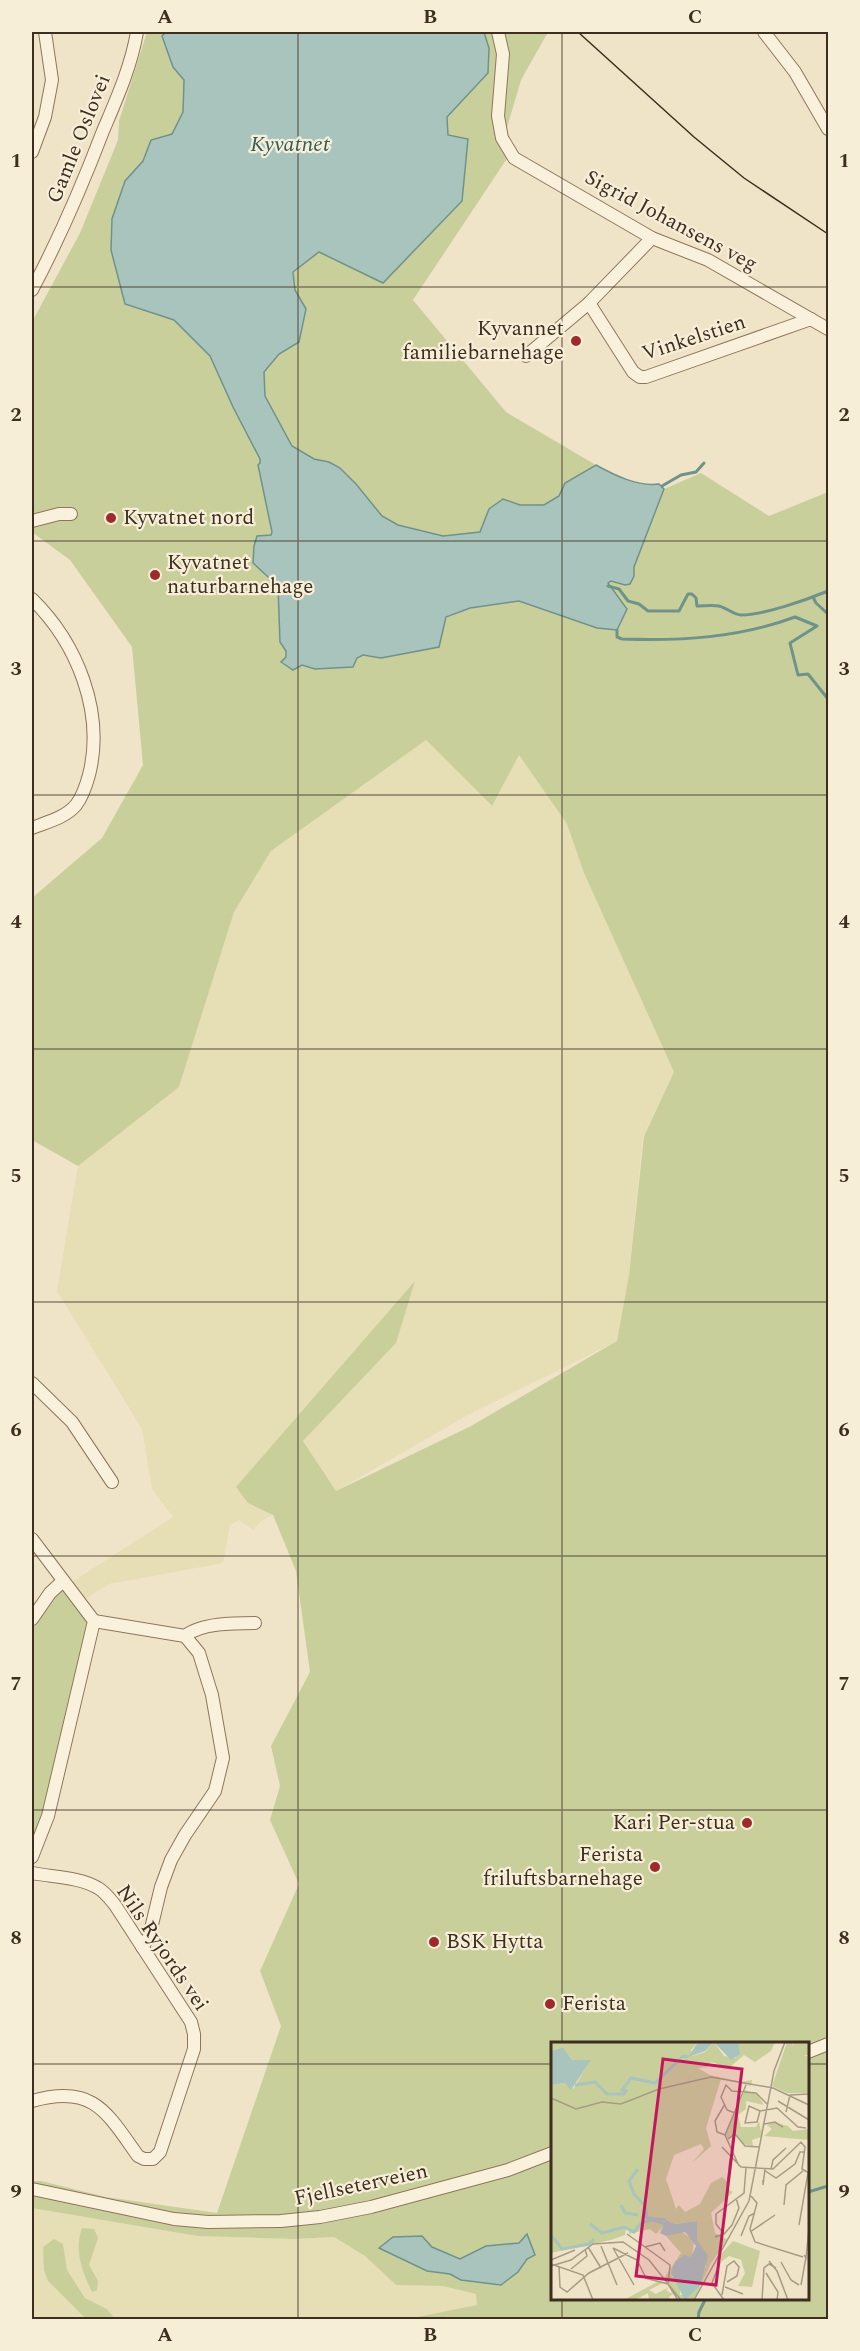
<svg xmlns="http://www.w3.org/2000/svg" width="860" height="2351" font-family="Spectral,serif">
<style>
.farmland{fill:#e6deb5}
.green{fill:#c9cf9b;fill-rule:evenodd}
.water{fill:#a9c4bc;stroke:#6f938a;stroke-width:1.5}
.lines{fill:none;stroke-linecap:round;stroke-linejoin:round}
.stream{stroke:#6f938a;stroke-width:3}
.minor-casing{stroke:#8d765c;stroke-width:14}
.minor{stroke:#faf1dc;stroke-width:12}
.tram{stroke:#3d2e20;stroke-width:1.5}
.grid{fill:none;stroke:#3d2e20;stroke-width:1.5;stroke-opacity:0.55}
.poi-dot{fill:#9e2a2b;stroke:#f7eed8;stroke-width:2}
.labels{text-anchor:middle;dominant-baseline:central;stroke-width:4.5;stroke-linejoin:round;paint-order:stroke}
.street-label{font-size:21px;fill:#3d2e20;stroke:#f7eed8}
.poi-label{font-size:21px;fill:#3d2e20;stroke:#f7eed8;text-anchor:start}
.water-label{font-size:22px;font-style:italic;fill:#2f5d5a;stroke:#f7eed8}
.inset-river{fill:none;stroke:#a9c4bc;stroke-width:3}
.inset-road{fill:none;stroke:#a89b85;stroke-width:1.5}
.view{fill:#c2185b;fill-opacity:0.15;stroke:#c2185b;stroke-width:3}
.inset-edge{fill:none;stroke:#3d2e20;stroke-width:3}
.neatline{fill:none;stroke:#3d2e20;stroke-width:2}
.grid-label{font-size:20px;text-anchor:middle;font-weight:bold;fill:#3d2e20}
</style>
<rect width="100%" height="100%" fill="#f0e4c8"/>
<!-- farmland -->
<g class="farmland">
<polygon points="426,740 491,806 518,754 567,824 584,873 674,1072 643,1136 629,1275 617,1341 466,1416 336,1491 303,1441 396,1343 414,1283 248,1503 273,1515 261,1521 253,1530 239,1520 230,1525 223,1563 109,1584 85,1599 72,1582 173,1517 152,1489 142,1429 57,1291 78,1166 179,1087 234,912 271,851"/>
<polygon points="32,2208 197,2236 294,2239 334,2237 365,2256 396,2285 443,2286 476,2293 478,2305 408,2320 115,2319 107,2309 85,2298 67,2270 63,2244 48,2281 86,2319 32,2319"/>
</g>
<!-- green -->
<g class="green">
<path d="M 147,32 L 166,32 L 162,36 L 173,67 L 184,80 L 183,112 L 172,134 L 151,140 L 143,161 L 125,181 L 125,304 L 174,320 L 210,356 L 233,407 L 260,459 L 261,463 L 258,465 L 272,532 L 278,586 L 280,642 L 286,651 L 286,657 L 281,663 L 293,670 L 302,665 L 315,669 L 353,667 L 357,658 L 363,655 L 381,658 L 446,618 L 470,608 L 519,601 L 597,628 L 608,583 L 610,581 L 625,585 L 630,584 L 634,576 L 634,567 L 664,489 L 701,473 L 769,516 L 828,492 L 828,2319 L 408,2319 L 477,2305 L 476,2294 L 443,2286 L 396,2285 L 365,2256 L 334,2237 L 294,2239 L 197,2236 L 32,2208 L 32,2181 L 41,2181 L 106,2197 L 217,2213 L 281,2026 L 260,1971 L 299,1884 L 270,1820 L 280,1786 L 271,1746 L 310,1672 L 296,1571 L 273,1515 L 248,1503 L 236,1487 L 415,1281 L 396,1343 L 303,1441 L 336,1491 L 471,1426 L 617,1341 L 629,1275 L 644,1136 L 674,1072 L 584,873 L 567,824 L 519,755 L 492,806 L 426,740 L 271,851 L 234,912 L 179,1087 L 78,1166 L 32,1140 L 32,898 L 102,838 L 143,765 L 132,647 L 70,560 L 32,532 L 32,322 L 80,233 L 118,140 L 119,121 ZM 552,2044 L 808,2044 L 808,2298 L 552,2298 ZM 527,2235 C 535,2258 518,2272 501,2285 L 461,2280 L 450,2274 L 427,2271 L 379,2248 L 422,2237 L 432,2247 L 460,2260 L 486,2246 L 520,2243 Z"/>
<polygon points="484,32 548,32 521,80 506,131 512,151 413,300 506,412 596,465 565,483 559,496 544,505 520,505 503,499 489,509 480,532 443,536 398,525 382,516 356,484 329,462 314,459 292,446 265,396 264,372 279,354 299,342 306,309 295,290 293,273 448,135 447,116 488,73 489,48"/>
<polygon points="63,1581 94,1621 32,1857 32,1619"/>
<path d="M 82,2228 L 94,2229 L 98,2238 L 89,2265 L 98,2281 L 97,2290 L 92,2292 C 82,2271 74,2251 82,2228 Z"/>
<polygon points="54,2239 63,2244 67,2270 85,2298 107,2309 115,2319 86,2319 48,2281 44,2270 43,2247"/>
</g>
<!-- water -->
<g class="water">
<path d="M 166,32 L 484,32 L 489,48 L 488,73 L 447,117 L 448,135 L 468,139 L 462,201 L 383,283 L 319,252 L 293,272 L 295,290 L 306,309 L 299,342 L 279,354 L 264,372 L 265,396 L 292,446 L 314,459 L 329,462 L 340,468 L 356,484 L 382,516 L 398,525 L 443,536 L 480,532 L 489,509 L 503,499 L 520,505 L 544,505 L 559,496 L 565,483 L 596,465 C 614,475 638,487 659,484 L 664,489 L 634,567 L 634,576 L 630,584 L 625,585 L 611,581 L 608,583 L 627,609 L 617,630 L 597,628 L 519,601 L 470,608 L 446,617 L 439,647 L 381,658 L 363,655 L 357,658 L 353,667 L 315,669 L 302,665 L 293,670 L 281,662 L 286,657 L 286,651 L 280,642 L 278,586 L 253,563 L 254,546 L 257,536 L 271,535 L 272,532 L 258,465 L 260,463 L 260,459 L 233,407 L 210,356 L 174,320 L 125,304 L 111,250 L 112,219 L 125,181 L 143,161 L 151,140 L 172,134 L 183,112 L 184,80 L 173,67 L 162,36 Z"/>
<polygon points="527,2234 535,2255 527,2259 518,2272 501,2285 461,2280 450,2274 427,2271 379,2248 393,2237 422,2236 432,2247 460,2259 486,2246 519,2243"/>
</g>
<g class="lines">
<!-- stream -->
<g class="stream">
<polyline points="662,486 681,475 696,472 704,463"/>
<path d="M 608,586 L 619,589 L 628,601 L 639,604 L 648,611 L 679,611 L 688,594 L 692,594 L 696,598 L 697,606 C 704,606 712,605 719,606 C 727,608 734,615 741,615 C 764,615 806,600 828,591"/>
<polyline points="813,597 816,603 828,614"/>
<path d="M 617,630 L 617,637 L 622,639 C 681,641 739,638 795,617 L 817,626 L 790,643 L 798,675 L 808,674 L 828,699"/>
<polyline points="808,2192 828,2186"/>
<polyline points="698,2320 699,2312 706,2298"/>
</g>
<defs>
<g id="minor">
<polyline points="498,32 503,54 498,116 502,138 514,158 652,238 708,260 828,329"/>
<polyline points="764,32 795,72 828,129"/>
<polyline points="32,152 45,117 52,80 45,32"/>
<path d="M 32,290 C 59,239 82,186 103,131 C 117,98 131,67 137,32"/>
<polyline points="589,303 633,372 640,377 646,377 811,319"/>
<polyline points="526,356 589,303 652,238"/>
<polyline points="32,521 59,514 71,514"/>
<path d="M 32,599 C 77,643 105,712 89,775 C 86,786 83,796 76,805 C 65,818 47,822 32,828"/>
<polyline points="32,1383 72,1422 112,1482"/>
<polyline points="32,1539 94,1621 48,1816 32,1857"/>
<polyline points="32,1619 50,1593 63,1581"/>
<polyline points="94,1621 185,1636 199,1653 212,1695 223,1758 215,1791 185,1835 171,1860 161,1887 149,1937 142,1947"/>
<path d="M 185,1636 C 201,1623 234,1623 255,1623"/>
<path d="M 32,1873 C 52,1877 80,1877 98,1888 C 105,1892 110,1899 115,1905 L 191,2022 L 194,2034 L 194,2049 L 160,2152 L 153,2159 L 144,2159 L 138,2156 C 106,2111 93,2084 32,2101"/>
<polyline points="808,2052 828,2044"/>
<polyline points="32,2189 174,2219 208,2222 281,2221 320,2217 371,2207 508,2170 552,2153"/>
</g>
</defs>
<!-- minor casing -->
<use href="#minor" class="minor-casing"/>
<!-- minor -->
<use href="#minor" class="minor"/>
<!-- tram -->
<polyline class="tram" points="578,32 694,137 744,178 828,234"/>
</g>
<!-- grid -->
<path class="grid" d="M 298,32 L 298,2320M 562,32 L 562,2044M 32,287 L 828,287M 32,541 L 828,541M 32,795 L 828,795M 32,1049 L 828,1049M 32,1302 L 828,1302M 32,1556 L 828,1556M 32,1810 L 828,1810M 32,2064 L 552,2064M 808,2064 L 828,2064M 562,2298 L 562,2320"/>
<!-- markers -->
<g class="poi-dot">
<circle cx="576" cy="341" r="6"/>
<circle cx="111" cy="518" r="6"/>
<circle cx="155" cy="575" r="6"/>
<circle cx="747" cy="1823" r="6"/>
<circle cx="655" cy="1867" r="6"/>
<circle cx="434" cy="1942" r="6"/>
<circle cx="550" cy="2004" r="6"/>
</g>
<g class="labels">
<!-- street labels -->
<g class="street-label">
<text transform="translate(79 139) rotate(-68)">Gamle Oslovei</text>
<text transform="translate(671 221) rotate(28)">Sigrid Johansens veg</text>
<text transform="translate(694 338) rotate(-18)">Vinkelstien</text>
<text transform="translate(162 1948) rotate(56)">Nils Ryjords vei</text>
<text transform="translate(361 2185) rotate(-12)">Fjellseterveien</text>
</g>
<!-- poi labels -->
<g class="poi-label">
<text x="564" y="329" text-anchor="end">Kyvannet<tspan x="564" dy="24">familiebarnehage</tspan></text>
<text x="123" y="518">Kyvatnet nord</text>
<text x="167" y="563">Kyvatnet<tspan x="167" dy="24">naturbarnehage</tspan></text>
<text x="735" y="1823" text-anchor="end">Kari Per-stua</text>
<text x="643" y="1855" text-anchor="end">Ferista<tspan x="643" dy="24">friluftsbarnehage</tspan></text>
<text x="446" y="1942">BSK Hytta</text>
<text x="562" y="2004">Ferista</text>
</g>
<!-- water labels -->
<g class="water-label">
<text x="290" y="144">Kyvatnet</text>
</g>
</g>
<!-- overview -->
<g transform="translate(551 2042)">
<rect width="258" height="258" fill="#f0e4c8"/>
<path d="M 0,0 L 147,0 L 140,8 L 141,14 L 154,10 L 163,0 L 173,14 L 185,16 L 187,0 L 224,0 L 220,9 L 204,20 L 193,13 L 178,26 L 160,20 L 157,25 L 147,26 L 159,33 L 190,40 L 201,38 L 200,44 L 170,37 L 155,86 L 160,104 L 141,121 L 153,107 L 150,102 L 123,113 L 115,137 L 125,167 L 128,163 L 134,170 L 149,162 L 160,141 L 171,135 L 177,140 L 175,146 L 182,150 L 160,171 L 164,191 L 177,198 L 160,221 L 143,258 L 128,258 L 114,235 L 130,211 L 115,194 L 130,189 L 143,199 L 141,215 L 120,233 L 129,242 L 129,253 L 139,253 L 149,244 L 149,231 L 155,225 L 146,198 L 146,179 L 124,182 L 117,179 L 105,192 L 99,187 L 78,192 L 78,188 L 75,186 L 74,193 L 60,198 L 0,211 L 0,43 L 14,41 L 22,47 L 39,19 L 21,18 L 12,5 L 0,9 ZM 236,0 L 242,0 L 241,5 L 243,0 L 258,0 L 258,13 L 253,13 L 258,15 L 258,51 L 236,51 L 221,44 ZM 194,48 L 206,52 L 213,63 L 195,59 L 195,67 L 187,73 L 190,85 L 205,85 L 208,79 L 210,90 L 214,69 L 210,95 L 201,98 L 202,104 L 192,102 L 185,93 L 177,97 L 174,93 ZM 222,80 L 237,84 L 242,89 L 258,87 L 258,98 L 213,94 L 221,87 L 216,83 ZM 182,199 L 209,209 L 201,245 L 187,244 L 194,231 L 190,218 L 178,214 L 170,220 L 170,212 ZM 108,239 L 112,241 L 98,248 L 105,252 L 118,245 L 115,248 L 121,252 L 119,246 L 122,252 L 118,255 L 120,258 L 98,258 L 97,251 L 84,258 L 73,258 Z" fill="#c9cf9b"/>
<path d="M 147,0 L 187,0 L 189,12 L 180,18 L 163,0 L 154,9 L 137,15 ZM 12,5 L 21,18 L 40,18 L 20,48 L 14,41 L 0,43 L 0,9 ZM 115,178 L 124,182 L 146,179 L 146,198 L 157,214 L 149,244 L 134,258 L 120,231 L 124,220 L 133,213 L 140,215 L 145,204 L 134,190 L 115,194 L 109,191 Z" fill="#a9c4bc"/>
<path class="inset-river" d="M 24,43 L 44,40 L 56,52 L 73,52 L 75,49 L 71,48 L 80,36 L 104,41 L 132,14 L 137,15M 87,127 L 78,139 L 83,152 L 94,164 L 96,176 L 115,178M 70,163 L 74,171 L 87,173M 39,182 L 51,191 L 73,185 L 83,190 L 90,181 L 101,178 L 115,182M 0,193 L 11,207 L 38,202 L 43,197"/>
<path class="inset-road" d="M 0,56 L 25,67 L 51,60 L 70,62 L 108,47 L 160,35 L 222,46 L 258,63M 227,59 L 258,78M 174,62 L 164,79 L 166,90 L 174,93M 209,69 L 206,80 L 194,81 L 198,64 L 209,69 L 226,66 L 247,85 L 255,86M 235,70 L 239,53 L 258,52M 184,71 L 176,68 L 170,55 L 175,43 L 181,49 L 205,51 L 217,63M 213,82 L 224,80 L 232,85M 177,97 L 184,92 L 194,104 L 209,105M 171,105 L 190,125 L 222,127 L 250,100 L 254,105 L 251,127 L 258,131M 188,124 L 174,93 L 195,43M 220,127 L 222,118 L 235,106M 213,128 L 225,136 L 244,122 L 249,110 L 253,110M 212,138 L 212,143 L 214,127M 176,146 L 179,117M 200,154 L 206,161 L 199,187 L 204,200 L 252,215M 233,163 L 235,143 L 252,129M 248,183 L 257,131M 199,190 L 224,173M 76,192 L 119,223 L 117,242M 173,192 L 165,182 L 165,172 L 193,151 L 195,126M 190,194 L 198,174 L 204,171M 164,195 L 173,192 L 181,183 L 188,166 L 185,156M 50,204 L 66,243M 37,205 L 50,226M 94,205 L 109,201 L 114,209M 62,206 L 86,218 L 95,236M 62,206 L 83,243M 253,213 L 255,216 L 258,186M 0,218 L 24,208M 218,219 L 226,229 L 237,258M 169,220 L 161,241 L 173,258M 230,220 L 240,238 L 248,243M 0,222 L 32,233 L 42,258M 0,224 L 20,218 L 42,202 L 72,200 L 98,218 L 130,258M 8,224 L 9,245 L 16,250 L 38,231 L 77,211M 20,227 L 36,214 L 34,207M 215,231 L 227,250 L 226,258M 94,236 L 117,242 L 127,258M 250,243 L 255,215M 174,245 L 192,252M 171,253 L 176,224 L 183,219 L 188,225 L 186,234 L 176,240M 143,258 L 198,159 L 223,29 L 234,0M 211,258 L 213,226 L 218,222 L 225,226"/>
<path class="view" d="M 112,17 L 191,27 L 165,243 L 85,234 Z"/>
<rect width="258" height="258" class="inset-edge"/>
</g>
<!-- border -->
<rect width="860" height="2351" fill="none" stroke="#f7eed8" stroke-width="66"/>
<rect x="33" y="33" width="794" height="2285" class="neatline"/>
<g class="grid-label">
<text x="165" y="23">A</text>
<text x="430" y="23">B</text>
<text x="695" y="23">C</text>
<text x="16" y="167">1</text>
<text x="844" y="167">1</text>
<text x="16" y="421">2</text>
<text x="844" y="421">2</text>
<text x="16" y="675">3</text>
<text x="844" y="675">3</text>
<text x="16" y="928">4</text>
<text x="844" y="928">4</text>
<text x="16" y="1182">5</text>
<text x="844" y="1182">5</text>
<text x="16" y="1436">6</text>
<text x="844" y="1436">6</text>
<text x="16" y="1690">7</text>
<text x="844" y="1690">7</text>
<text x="16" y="1944">8</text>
<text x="844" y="1944">8</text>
<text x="16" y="2198">9</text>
<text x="844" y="2198">9</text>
<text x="165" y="2341">A</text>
<text x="430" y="2341">B</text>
<text x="695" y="2341">C</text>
</g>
</svg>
